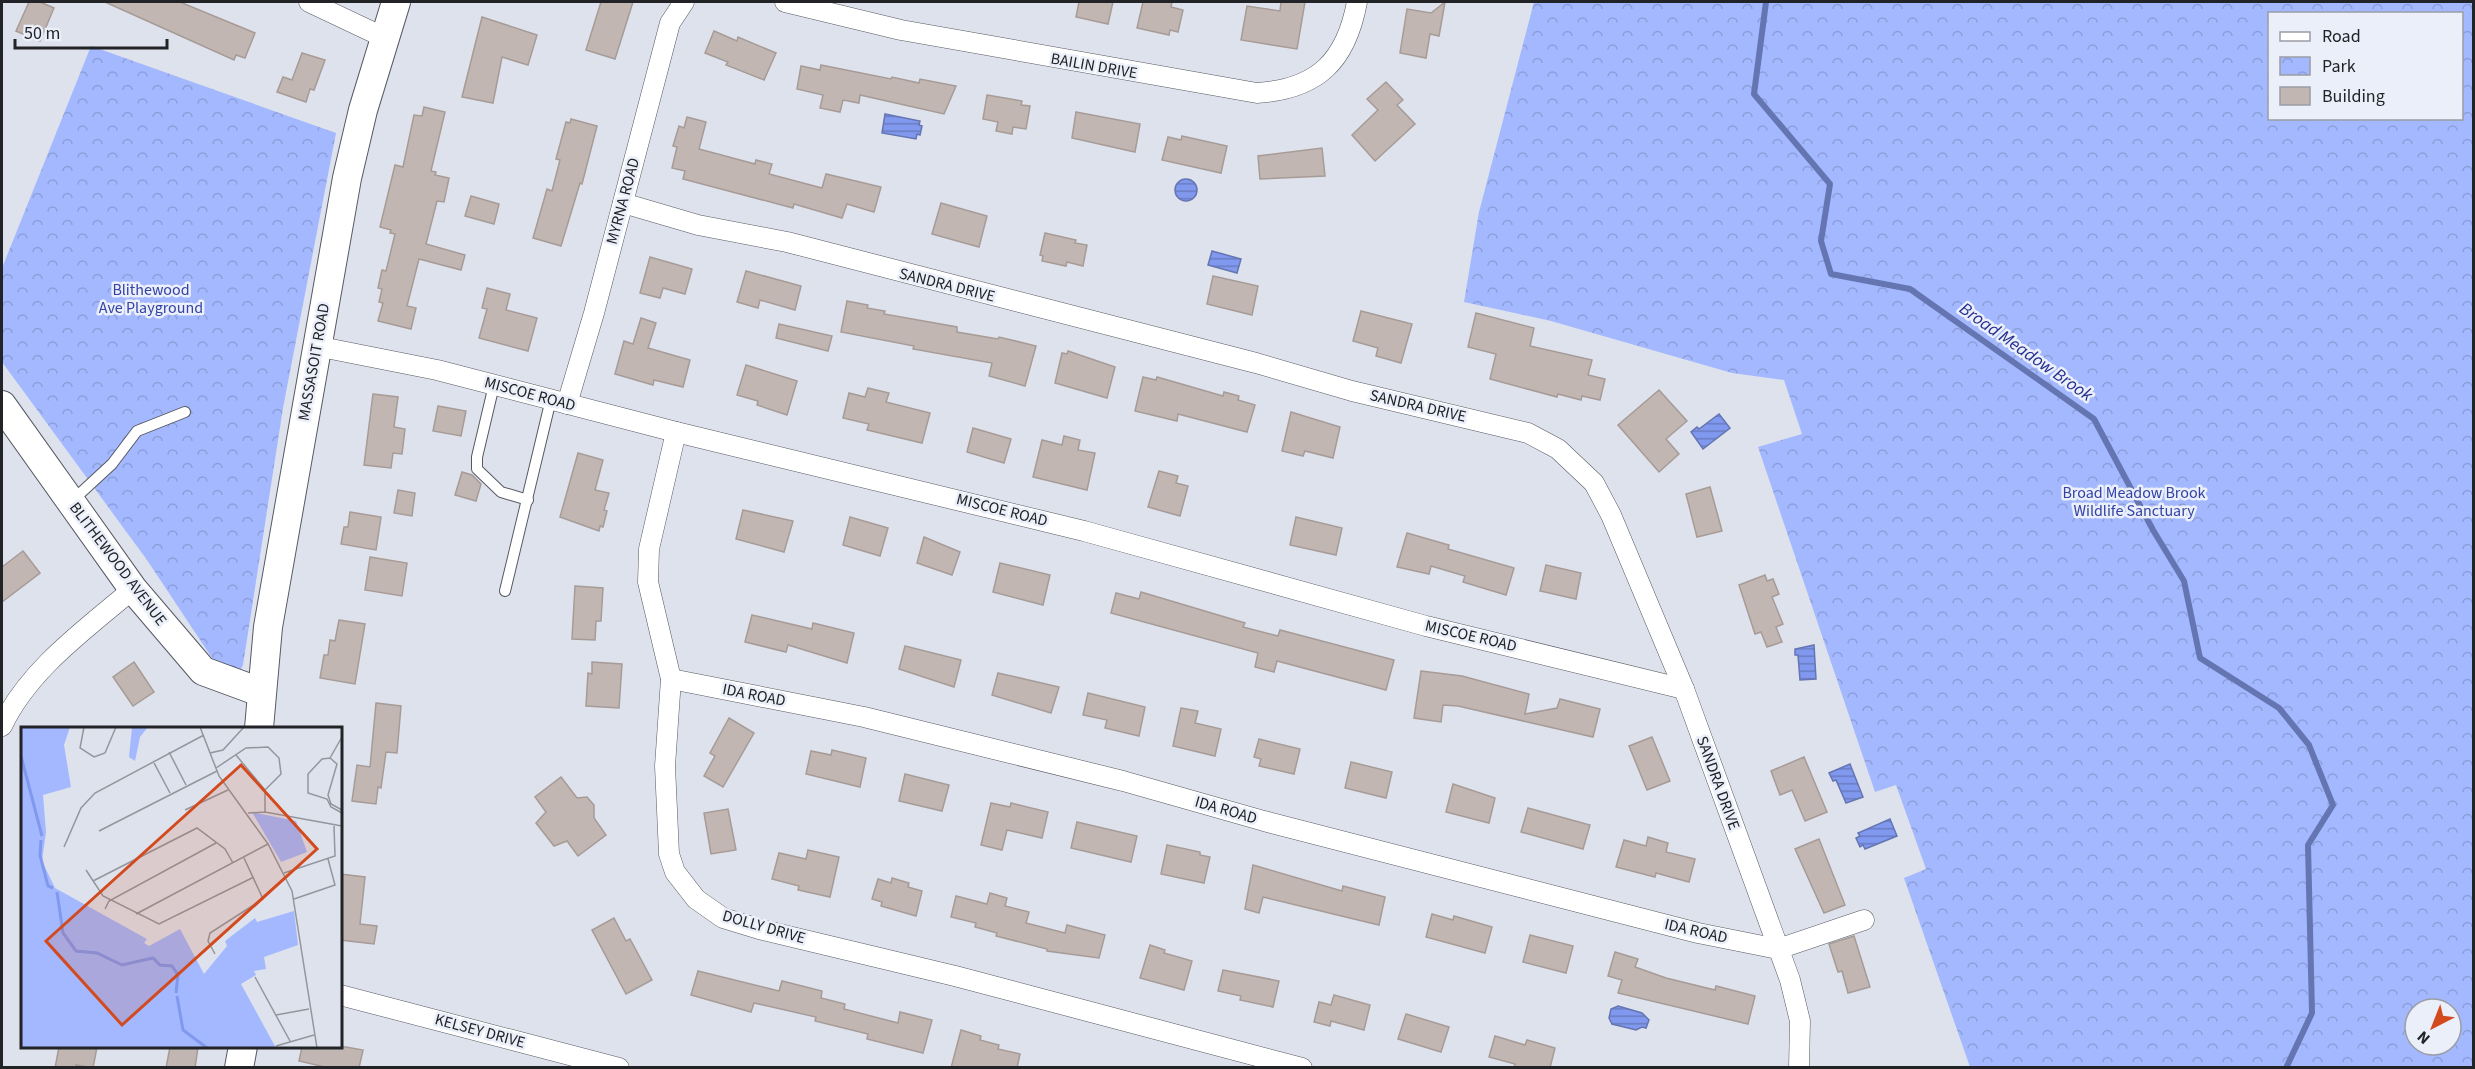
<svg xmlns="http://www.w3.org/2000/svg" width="2475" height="1069" font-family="'Source Sans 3',sans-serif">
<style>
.park{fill:url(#park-crowns);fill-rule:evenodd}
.water{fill:url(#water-rules);stroke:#6475b2;stroke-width:1.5}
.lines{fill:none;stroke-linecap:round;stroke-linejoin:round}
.stream{stroke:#6475b2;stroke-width:6}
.building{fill:#c2b6b2;stroke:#a69b97;stroke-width:1.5}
.lane-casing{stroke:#565962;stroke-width:12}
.street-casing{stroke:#565962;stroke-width:21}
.secondary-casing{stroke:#565962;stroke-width:30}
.lane{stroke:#fff;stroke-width:10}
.street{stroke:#fff;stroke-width:20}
.secondary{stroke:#fff;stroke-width:28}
.labels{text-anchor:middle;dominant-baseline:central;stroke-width:5;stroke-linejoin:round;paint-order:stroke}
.street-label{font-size:16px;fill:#222327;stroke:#ebeff9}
.park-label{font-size:16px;fill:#3343a6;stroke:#ebeff9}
.water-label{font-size:18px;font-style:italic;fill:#242e90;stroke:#ebeff9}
.inset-river{fill:none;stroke:#8098ee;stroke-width:3}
.inset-road{fill:none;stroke:#93969d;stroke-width:1.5}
.view{fill:#d24a1d;fill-opacity:0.15;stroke:#d24a1d;stroke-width:3}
.inset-edge{fill:none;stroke:#222327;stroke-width:3}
</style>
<defs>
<pattern id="park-crowns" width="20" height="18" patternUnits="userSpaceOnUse" patternTransform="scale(1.5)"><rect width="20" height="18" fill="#a3b8fe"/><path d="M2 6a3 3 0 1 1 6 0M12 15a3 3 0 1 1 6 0" fill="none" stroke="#8c9eda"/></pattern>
<pattern id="water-rules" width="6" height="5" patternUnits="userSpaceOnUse" patternTransform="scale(1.5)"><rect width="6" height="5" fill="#8098ee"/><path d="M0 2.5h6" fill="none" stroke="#687cc1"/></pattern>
</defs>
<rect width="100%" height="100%" fill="#dee2ec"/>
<!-- park -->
<g class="park">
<path d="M 1534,2 L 2473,2 L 2473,1067 L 1970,1067 L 1904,878 L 1926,869 L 1896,785 L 1875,792 L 1758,447 L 1802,434 L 1784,380 L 1732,373 L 1551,321 L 1464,302 L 1479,212 ZM 2270,14 L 2462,14 L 2462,118 L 2270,118 ZM 2415,1009 L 2451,1009 L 2451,1045 L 2415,1045 Z"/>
<polygon points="91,46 336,133 283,408 243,665 240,671 220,670 147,560 2,362 2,268"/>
</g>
<!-- water -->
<g class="water">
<polygon points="885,114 920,121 919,125 922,126 920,135 917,134 916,139 882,133"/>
<circle cx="1186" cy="190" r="11"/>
<polygon points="1212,251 1241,259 1237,273 1208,265"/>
<polygon points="1719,414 1730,428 1703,449 1691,432 1697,427 1699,429"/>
<polygon points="1814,645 1816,679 1800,680 1798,655 1795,655 1795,649"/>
<polygon points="1850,764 1863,797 1846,803 1836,780 1833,781 1829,773"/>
<polygon points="1890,819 1897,836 1865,849 1863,845 1860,847 1856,838 1860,836 1858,833"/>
<polygon points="1618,1006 1642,1013 1649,1020 1646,1028 1642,1027 1636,1030 1612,1024 1609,1018 1611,1009"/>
</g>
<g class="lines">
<!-- stream -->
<polyline class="stream" points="1766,2 1754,94 1830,184 1821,241 1831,274 1910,289 2094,419 2153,530 2184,581 2200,658 2279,708 2309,745 2333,805 2308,845 2312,1013 2286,1068"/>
</g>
<!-- building -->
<g class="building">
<polygon points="29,2 40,2 54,8 40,41 16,31"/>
<polygon points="105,2 180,2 255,33 245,58 236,55 234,60"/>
<polygon points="601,2 633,2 615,59 586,50"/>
<polygon points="1079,2 1113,2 1108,24 1076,17"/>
<polygon points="1143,2 1172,2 1171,7 1183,10 1178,32 1170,30 1169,35 1137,28"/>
<polygon points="1281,2 1305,2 1297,49 1241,40 1247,6 1280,11"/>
<polygon points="1445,2 1439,36 1430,34 1426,58 1400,53 1407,9 1431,13"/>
<polygon points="482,17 537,35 528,65 502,57 493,103 462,97"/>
<polygon points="714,31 737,41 738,37 776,53 764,80 726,65 728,62 705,53"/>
<polygon points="302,53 325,60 314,90 310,89 306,102 277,92 283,77 292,80"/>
<polygon points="821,65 891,79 892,77 919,83 920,79 956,86 944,114 860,95 859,103 843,100 840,112 820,108 823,95 797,89 801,66 820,70"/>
<polygon points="1386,82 1403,100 1397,105 1415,124 1375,161 1352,135 1378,110 1367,99"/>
<polygon points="987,95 1022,101 1021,105 1030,106 1026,129 1013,127 1012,134 996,131 998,122 983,119"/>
<polygon points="424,107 445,112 431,171 436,172 435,175 449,178 444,202 437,201 426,244 465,255 461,270 419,259 407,306 416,308 411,329 378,321 383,303 379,302 382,289 378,288 382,270 386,271 395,234 390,233 391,230 380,227 395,165 403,167 414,115 422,116"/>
<polygon points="1076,112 1140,124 1135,152 1072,138"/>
<polygon points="687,117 706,122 699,149 755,164 756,160 772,164 769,174 822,188 826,174 881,187 874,212 847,204 842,218 794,204 793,208 683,179 685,171 672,168 677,147 673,146 679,126 684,128"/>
<polygon points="571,119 597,126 582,184 580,183 561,246 533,238 547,189 552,191 560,160 556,159 566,122 570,123"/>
<polygon points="1182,136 1227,146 1221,173 1162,160 1168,137 1181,140"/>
<polygon points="1322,148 1325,176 1260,179 1258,156"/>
<polygon points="471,196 499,204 494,224 465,216"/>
<polygon points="941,203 987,216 979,247 932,234"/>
<polygon points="1045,233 1076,240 1075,243 1087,245 1083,266 1067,262 1066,266 1042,261 1043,256 1040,255"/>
<polygon points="650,257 692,269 685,294 663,288 660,298 640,293"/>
<polygon points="746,271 801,286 795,310 760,300 758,308 737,302"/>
<polygon points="1213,276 1258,286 1252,315 1207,304"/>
<polygon points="487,288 510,294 506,310 537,318 528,351 479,338 487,309 482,308"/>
<polygon points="847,301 868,305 867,308 885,311 884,314 957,327 957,332 998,339 999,337 1036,346 1025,386 989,376 992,363 913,349 914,346 841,332"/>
<polygon points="1361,311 1412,324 1401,363 1376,356 1378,348 1353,341"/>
<polygon points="1476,313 1534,328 1530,346 1592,360 1588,375 1605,379 1600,400 1582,396 1581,400 1558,394 1557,397 1490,379 1496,354 1468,347"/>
<polygon points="641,318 656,323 648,348 690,360 683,387 654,380 653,385 615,374 624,341 633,344"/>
<polygon points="779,324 832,336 828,351 776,338"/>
<polygon points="1068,351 1115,367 1107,398 1055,383 1062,353 1067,354"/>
<polygon points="746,365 797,381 787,415 757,405 758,401 737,395"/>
<polygon points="1143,377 1156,380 1157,377 1223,396 1224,392 1239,396 1238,400 1255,405 1247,432 1178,414 1177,421 1135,411"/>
<polygon points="868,388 889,393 886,402 930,413 922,443 867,430 869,424 843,418 849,393 865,397"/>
<polygon points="1659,390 1687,421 1666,439 1679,454 1659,472 1618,425"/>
<polygon points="373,394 398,397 394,427 405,429 402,454 393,453 391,468 364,465"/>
<polygon points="438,406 466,411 461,436 433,431"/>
<polygon points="1291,412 1340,427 1333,458 1305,451 1303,456 1282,451"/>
<polygon points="973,428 1011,439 1004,463 967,452"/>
<polygon points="1064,436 1080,440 1078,450 1095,453 1087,490 1033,477 1042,440 1062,445"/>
<polygon points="578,453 603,460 595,490 609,493 604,510 607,511 603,527 600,526 599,531 560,517"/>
<polygon points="1159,471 1178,476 1176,483 1188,486 1180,516 1148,507"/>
<polygon points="462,472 472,475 481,484 476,501 455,495"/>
<polygon points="1710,487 1722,531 1697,537 1686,494"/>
<polygon points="398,490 415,493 412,516 394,513"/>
<polygon points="743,510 793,521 784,552 736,539"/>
<polygon points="350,512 381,517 376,550 341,544 344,527 348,527"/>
<polygon points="850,517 888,528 880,556 843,545"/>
<polygon points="1296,517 1342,528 1336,555 1290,545"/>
<polygon points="1407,533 1449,545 1448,549 1514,568 1506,595 1463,582 1465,576 1431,566 1429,574 1397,567"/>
<polygon points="924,537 960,552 952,575 917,563"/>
<polygon points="23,551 40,573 2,602 2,567"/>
<polygon points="370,557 407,563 402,596 365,590"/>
<polygon points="1000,563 1050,575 1043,605 993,592"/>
<polygon points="1546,565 1581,573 1576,599 1540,591"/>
<polygon points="1765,575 1767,581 1773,579 1779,594 1772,597 1783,624 1776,627 1782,642 1767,647 1761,632 1755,634 1739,585"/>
<polygon points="575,586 603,588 601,621 596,621 595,640 572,639"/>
<polygon points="1141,592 1245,623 1243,627 1278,636 1280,630 1394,660 1386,690 1277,661 1274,672 1255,667 1258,653 1111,613 1116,593 1139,599"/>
<polygon points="752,615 812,629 813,623 854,633 847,663 788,645 786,652 745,642"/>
<polygon points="339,620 365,624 355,684 320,678 324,655 328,655 330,640 335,641"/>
<polygon points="905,646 961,660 954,687 899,669"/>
<polygon points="134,662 154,692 133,706 113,677"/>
<polygon points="592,662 622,664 619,708 586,706 588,673 592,674"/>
<polygon points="1421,671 1462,676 1529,694 1525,714 1557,708 1560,699 1600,709 1593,737 1458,706 1443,705 1441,722 1414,718"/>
<polygon points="998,673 1059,687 1051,713 992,695"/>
<polygon points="1088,693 1145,707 1139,736 1105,728 1107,720 1083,715"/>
<polygon points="376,703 401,706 397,753 386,752 381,788 378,787 376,804 352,801 357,765 370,767"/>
<polygon points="1181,708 1198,711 1195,723 1221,729 1215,756 1173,746"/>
<polygon points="729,718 754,733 723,787 704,776 715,756 710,753"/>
<polygon points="1652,737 1670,781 1647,790 1629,746"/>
<polygon points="1259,739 1300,749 1294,774 1259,766 1261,759 1254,757"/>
<polygon points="832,750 866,758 860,787 806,774 811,751 831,755"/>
<polygon points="1804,757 1827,812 1805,821 1792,790 1780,795 1771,771"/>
<polygon points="1351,762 1392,772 1386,798 1345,788"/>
<polygon points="905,774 949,785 942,811 899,801"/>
<polygon points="561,777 577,798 587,797 594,805 594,818 606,835 578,856 567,841 554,846 536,823 546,812 535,797"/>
<polygon points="1453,784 1495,798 1489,823 1446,812"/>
<polygon points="991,803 1010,807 1011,803 1048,812 1042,838 1007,830 1002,850 981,845"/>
<polygon points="1528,808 1590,825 1583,849 1521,832"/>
<polygon points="728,809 736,850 711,854 704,813"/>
<polygon points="1077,822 1137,836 1131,862 1071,848"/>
<polygon points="1648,837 1668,843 1666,852 1695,859 1689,882 1656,873 1655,877 1616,867 1624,840 1646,846"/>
<polygon points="1819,839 1845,905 1824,913 1795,849"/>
<polygon points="1167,845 1200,852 1200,855 1210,857 1204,883 1161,874"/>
<polygon points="808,850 839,857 830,897 798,890 799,886 772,879 779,853 806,859"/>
<polygon points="1253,865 1342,891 1343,886 1385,897 1379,925 1263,897 1259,913 1245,909"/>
<polygon points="340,874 365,877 360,924 377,926 374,944 340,940"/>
<polygon points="892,878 909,883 908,887 922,891 916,916 881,906 882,902 872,899 878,879 891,883"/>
<polygon points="990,893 1007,898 1005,906 1029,912 1026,923 1065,933 1067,925 1105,935 1099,958 1047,951 1047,949 996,936 997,933 975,927 976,923 951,917 956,896 987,904"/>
<polygon points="1432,914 1453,920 1454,916 1492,927 1485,953 1426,937"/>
<polygon points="614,918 626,941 630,939 652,980 626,994 592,930"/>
<polygon points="1530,935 1573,946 1566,973 1523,962"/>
<polygon points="1854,936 1870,987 1848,993 1842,971 1838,972 1829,944"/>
<polygon points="1150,945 1165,950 1164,953 1192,961 1184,990 1140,978"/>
<polygon points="1615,952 1638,959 1635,967 1666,978 1715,990 1716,986 1755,996 1748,1024 1618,993 1622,980 1608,976"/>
<polygon points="1223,970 1279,981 1273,1007 1240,1000 1241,996 1218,991"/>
<polygon points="698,971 779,991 782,981 822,991 821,998 845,1004 844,1009 898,1023 900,1012 932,1020 923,1053 867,1039 868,1034 815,1021 816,1017 754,1003 751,1012 691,995"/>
<polygon points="1334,995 1370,1005 1364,1030 1331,1021 1330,1026 1314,1022 1319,1002 1331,1005"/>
<polygon points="1406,1014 1449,1027 1441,1052 1398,1039"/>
<polygon points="961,1030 981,1036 980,1040 999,1045 998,1049 1020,1054 1017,1068 951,1068"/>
<polygon points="1495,1036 1525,1045 1527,1040 1555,1048 1550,1068 1514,1068 1515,1064 1489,1057"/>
<polygon points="59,1047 97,1047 93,1068 76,1065 76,1068 55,1068"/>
<polygon points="170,1047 198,1047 195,1068 166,1068"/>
<polygon points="302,1047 346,1047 363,1050 359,1068 329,1068 299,1061"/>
</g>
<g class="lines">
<defs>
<g id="lane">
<polyline points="494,385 477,457 477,469 501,492 528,500"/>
<polyline points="73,500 112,464 137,431 185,412"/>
<polyline points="505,591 551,399"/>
</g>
<g id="street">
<polyline points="309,2 383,37"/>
<path d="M 785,2 L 901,30 L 1257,93 C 1318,89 1346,61 1357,2"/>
<polyline points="623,203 698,225 787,242 1256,363 1352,391 1528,433 1558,449 1594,483 1611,515 1684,689 1790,980 1800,1021 1799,1068"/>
<polyline points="316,346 437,370 676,432 1084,531 1426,626 1684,689"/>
<polyline points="567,404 594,313 670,23 684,2"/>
<polyline points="676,432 649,549 648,582 671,679 665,766 669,854 675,872 696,899 723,918 759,929 955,976 1302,1068"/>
<polyline points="671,679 864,717 1123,781 1264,821 1698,933 1778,949 1864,920"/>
<path d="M 2,726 C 29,669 86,629 133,589"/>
<polyline points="340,995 619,1068"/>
</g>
<g id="secondary">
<polyline points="2,405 133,589 203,671 260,692"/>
<polyline points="259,728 268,627 347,178 363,110 396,2"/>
<polyline points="239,1068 243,1046"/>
</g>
</defs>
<!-- lane casing -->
<use href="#lane" class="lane-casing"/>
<!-- street casing -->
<use href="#street" class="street-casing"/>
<!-- secondary casing -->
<use href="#secondary" class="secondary-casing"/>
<!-- lane -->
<use href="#lane" class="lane"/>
<!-- street -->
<use href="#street" class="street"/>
<!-- secondary -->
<use href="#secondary" class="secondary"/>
</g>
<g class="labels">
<!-- street labels -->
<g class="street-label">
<text transform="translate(1094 66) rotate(10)">BAILIN DRIVE</text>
<text transform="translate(623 201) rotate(-75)">MYRNA ROAD</text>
<text transform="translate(947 285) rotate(14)">SANDRA DRIVE</text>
<text transform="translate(314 362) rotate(-80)">MASSASOIT ROAD</text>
<text transform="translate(530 394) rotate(15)">MISCOE ROAD</text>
<text transform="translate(1418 406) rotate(13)">SANDRA DRIVE</text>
<text transform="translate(1002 510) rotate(14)">MISCOE ROAD</text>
<text transform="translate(118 564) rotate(53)">BLITHEWOOD AVENUE</text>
<text transform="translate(1471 636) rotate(13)">MISCOE ROAD</text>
<text transform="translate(754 695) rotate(11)">IDA ROAD</text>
<text transform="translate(1718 783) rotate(70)">SANDRA DRIVE</text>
<text transform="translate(1226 810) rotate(16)">IDA ROAD</text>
<text transform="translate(764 927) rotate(16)">DOLLY DRIVE</text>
<text transform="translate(1696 931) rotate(13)">IDA ROAD</text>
<text transform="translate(480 1031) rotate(15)">KELSEY DRIVE</text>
</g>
<!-- park labels -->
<g class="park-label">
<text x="151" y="290">Blithewood<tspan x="151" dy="18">Ave Playground</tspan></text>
<text x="2134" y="493">Broad Meadow Brook<tspan x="2134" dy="18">Wildlife Sanctuary</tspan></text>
</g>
<!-- water labels -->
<g class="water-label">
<text transform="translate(2026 352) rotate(35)">Broad Meadow Brook</text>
</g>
</g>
<!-- overview -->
<g transform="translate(21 727)">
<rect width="321" height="321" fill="#dee2ec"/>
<path d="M 111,0 L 127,0 L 119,10 L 114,34 L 108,30 Z" fill="#a3b8fe"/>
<path d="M 0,0 L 49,0 L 43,18 L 50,60 L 22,68 L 25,105 L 21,134 L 34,161 L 126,212 L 123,216 L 128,219 L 159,202 L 183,247 L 206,219 L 204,214 L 234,191 L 236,195 L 273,184 L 277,218 L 243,230 L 245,242 L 233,244 L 235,248 L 220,257 L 255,321 L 0,321 ZM 231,85 L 275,94 L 286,125 L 260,135 Z" fill="#a3b8fe"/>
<path class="inset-river" d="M 0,29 L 21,109M 20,113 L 19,128 L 27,159 L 32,161M 36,165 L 42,206 L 55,224 L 76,226 L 101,238 L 132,231 L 139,238 L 151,239 L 157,248 L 155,266M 156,269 L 162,303 L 186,321"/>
<path class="inset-road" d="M 63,0 L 59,21 L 73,30 L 84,26 L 95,0M 179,0 L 198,49 L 247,117 L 271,164 L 296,321M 148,25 L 165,58M 189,26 L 202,23 L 223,0M 215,28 L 244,63 L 244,85M 309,31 L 321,10M 132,34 L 149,66M 195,41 L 225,21 L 247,20 L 258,31 L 260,47 L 244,63M 164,83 L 207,63M 321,83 L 310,77 L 307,68 L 316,37 L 309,31 L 301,32 L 287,47 L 287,66 L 306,72 L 310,80 L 321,86M 227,86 L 244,85 L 321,99M 78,104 L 196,44M 43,120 L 60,81 L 74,66 L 183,8M 65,143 L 82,169 L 138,197 L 233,150M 263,146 L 314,129 L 313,99M 72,154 L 176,101 L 204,122 L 212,136M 273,172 L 314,158 L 307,132M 84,182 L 88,174 L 195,116M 115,187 L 247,117M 194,227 L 187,214 L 189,206 L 242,172 L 223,131M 234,250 L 269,314M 255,288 L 288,282M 255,319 L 293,308"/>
<path class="view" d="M 220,38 L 296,122 L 101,298 L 25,214 Z"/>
<rect width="321" height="321" class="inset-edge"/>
</g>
<!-- border -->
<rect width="2475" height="1069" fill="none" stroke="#222327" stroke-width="6"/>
<!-- legend -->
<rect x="2268" y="12" width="195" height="108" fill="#ebeff9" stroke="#9b9da5" stroke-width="1.5"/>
<rect x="2280" y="32" width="30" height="9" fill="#ffffff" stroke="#9b9da5" stroke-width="1.5"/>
<text x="2322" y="42" font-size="18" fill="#222327">Road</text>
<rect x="2280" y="57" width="30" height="18" fill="url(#park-crowns)" stroke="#9b9da5" stroke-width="1.5"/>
<text x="2322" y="72" font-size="18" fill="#222327">Park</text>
<rect x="2280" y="87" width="30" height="18" fill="#c2b6b2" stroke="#9b9da5" stroke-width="1.5"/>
<text x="2322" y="102" font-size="18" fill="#222327">Building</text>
<!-- north arrow -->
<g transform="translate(2433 1027) rotate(222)"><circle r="28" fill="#ebeff9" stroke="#9b9da5" stroke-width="1.5"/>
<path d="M0-4.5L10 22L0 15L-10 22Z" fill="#d24a1d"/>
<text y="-9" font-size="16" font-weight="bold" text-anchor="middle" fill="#222327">N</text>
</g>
<!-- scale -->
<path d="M15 39v9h152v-9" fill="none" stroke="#222327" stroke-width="3"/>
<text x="24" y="39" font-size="18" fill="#222327" stroke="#ebeff9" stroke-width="4.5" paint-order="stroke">50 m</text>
</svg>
